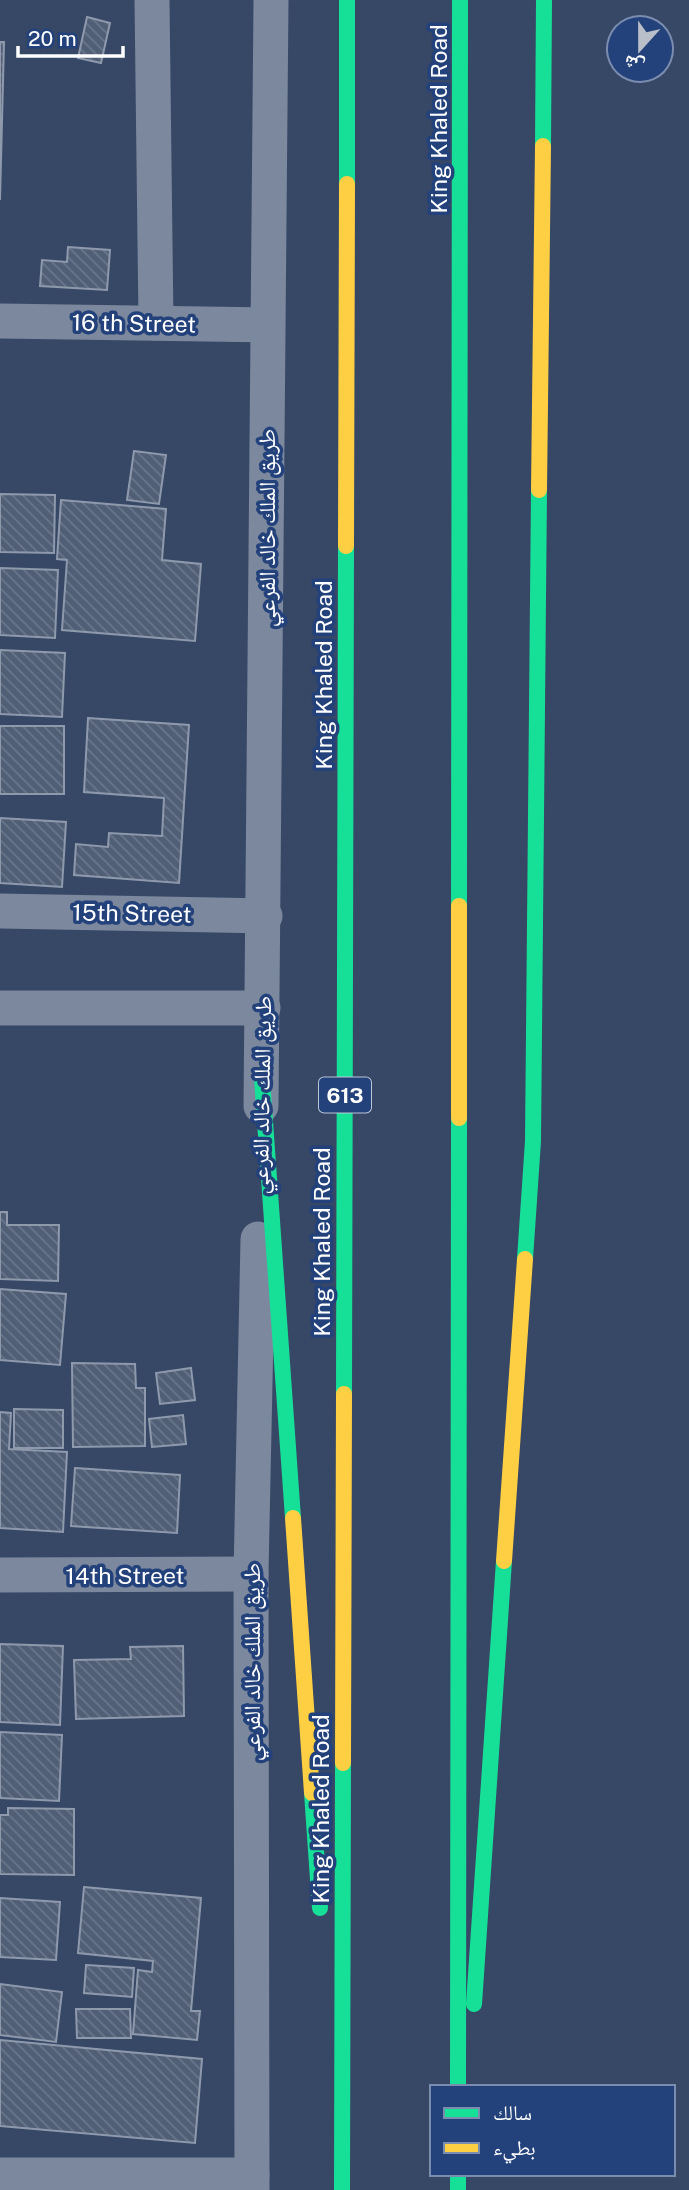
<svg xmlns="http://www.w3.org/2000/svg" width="689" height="2190" font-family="'Public Sans','Noto Naskh Arabic',sans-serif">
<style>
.building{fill:url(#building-back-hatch);stroke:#8e99ac;stroke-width:2}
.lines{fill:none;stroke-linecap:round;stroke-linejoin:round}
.street{stroke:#7b889d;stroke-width:35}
.fast{stroke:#16e098;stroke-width:16}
.slow{stroke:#ffcf43;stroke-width:16}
.labels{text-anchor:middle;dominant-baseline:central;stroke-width:7;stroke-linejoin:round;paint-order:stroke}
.shield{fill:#23417a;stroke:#bdc6d7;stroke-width:2}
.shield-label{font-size:21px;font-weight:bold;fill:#fff}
.street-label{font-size:23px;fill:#fff;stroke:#23417a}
</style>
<defs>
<pattern id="building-back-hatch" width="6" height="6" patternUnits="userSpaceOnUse" patternTransform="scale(1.75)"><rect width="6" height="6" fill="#505e76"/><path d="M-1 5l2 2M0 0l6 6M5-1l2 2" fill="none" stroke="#6a768b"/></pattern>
</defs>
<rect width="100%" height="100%" fill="#374766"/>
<!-- building -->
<g class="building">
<polygon points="87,17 110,23 101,63 78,58"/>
<polygon points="0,42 4,42 0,200"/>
<polygon points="68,247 110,250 107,290 40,286 42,260 67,262"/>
<polygon points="134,451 166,455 159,504 127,500"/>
<polygon points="0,494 55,495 54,553 0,552"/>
<polygon points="61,500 166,509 162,560 201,564 195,641 62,630 67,560 57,559"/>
<polygon points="0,568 58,570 55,638 0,635"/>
<polygon points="0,650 65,653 62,717 0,714"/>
<polygon points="88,718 189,725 179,883 74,875 76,844 108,847 109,833 162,836 164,798 84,792"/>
<rect x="0" y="726" width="64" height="68"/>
<polygon points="0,818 66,822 62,887 0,883"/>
<polygon points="0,1212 7,1212 7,1225 59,1225 58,1281 0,1279"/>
<polygon points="0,1289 66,1294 60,1365 0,1360"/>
<polygon points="72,1363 135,1364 136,1388 145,1388 145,1446 73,1447"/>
<polygon points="191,1368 195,1400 160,1404 156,1373"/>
<polygon points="14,1409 63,1410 63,1448 14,1448"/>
<polygon points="0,1412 11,1413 9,1449 67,1452 63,1532 0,1528"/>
<polygon points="183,1415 186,1444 152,1447 149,1419"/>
<polygon points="75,1468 180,1475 177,1533 71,1526"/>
<polygon points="0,1644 63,1646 60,1725 0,1722"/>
<polygon points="183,1646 184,1716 76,1719 74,1660 131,1659 130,1647"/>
<polygon points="0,1732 62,1735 59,1801 0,1798"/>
<polygon points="8,1808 74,1809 74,1875 0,1874 0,1815 8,1815"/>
<polygon points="84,1887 201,1898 191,2011 200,2011 197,2040 133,2034 138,1970 152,1972 153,1961 78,1953"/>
<polygon points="0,1898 60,1902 56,1960 0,1957"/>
<polygon points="86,1965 134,1968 132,1997 84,1993"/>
<polygon points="0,1984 62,1992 56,2042 0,2035"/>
<polygon points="76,2009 130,2009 131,2038 77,2038"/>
<polygon points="0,2040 202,2059 195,2143 0,2126"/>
</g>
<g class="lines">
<!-- street -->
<g class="street">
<polyline points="152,0 156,323"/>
<polyline points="0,321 267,325"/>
<polyline points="0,911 265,916"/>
<polyline points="0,1008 263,1008"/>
<polyline points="261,1106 271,0"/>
<polyline points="0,1575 251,1574"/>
<polyline points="0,2175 252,2175"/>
<polyline points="252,2190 251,1574 258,1239"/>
</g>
<!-- fast -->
<g class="fast">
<polyline points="543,146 544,0"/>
<polyline points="347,184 347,0"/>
<polyline points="459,906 460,0"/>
<polyline points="262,1079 293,1518"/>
<polyline points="525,1259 533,1141 539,490"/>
<polyline points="344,1394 346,546"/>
<polyline points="312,1793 320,1908"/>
<polyline points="474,2004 504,1561"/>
<polyline points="458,2087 459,1118"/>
<polyline points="458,2174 458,2190"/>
<polyline points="342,2190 343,1763"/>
</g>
<!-- slow -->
<g class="slow">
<polyline points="539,490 543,146"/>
<polyline points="346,546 347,184"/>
<polyline points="459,1118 459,906"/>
<polyline points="293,1518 312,1793"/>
<polyline points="504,1561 525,1259"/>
<polyline points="343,1763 344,1394"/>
</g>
</g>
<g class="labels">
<!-- shield labels -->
<rect class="shield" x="319" y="1077.5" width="52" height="35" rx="5"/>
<g class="shield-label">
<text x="345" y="1095">613</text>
</g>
<!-- street labels -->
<g class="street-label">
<text transform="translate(438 119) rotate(-90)">King Khaled Road</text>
<text transform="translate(134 323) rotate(1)">16 th Street</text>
<text transform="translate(266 528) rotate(-90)">طريق الملك خالد الفرعي</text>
<text transform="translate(323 675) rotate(-90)">King Khaled Road</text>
<text transform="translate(132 913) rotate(1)">15th Street</text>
<text transform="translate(261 1095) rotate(-89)">طريق الملك خالد الفرعي</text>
<text transform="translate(321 1242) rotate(-90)">King Khaled Road</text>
<text x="125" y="1575">14th Street</text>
<text transform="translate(251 1662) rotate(-90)">طريق الملك خالد الفرعي</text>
<text transform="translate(320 1809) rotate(-90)">King Khaled Road</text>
</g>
</g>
<!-- legend -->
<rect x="430" y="2085" width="245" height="91" fill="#23417a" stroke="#7b8daf" stroke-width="2"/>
<rect x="444" y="2108" width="35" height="10" fill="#16e098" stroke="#7b8daf" stroke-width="2"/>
<text x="493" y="2120" font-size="21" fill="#ffffff">سالك</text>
<rect x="444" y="2143" width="35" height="10" fill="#ffcf43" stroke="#7b8daf" stroke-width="2"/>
<text x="493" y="2155" font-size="21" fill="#ffffff">بطيء</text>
<!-- north arrow -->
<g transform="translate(640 49) rotate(201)"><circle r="33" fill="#23417a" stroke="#7b8daf" stroke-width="2"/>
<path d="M0-5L12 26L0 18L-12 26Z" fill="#b9bfc9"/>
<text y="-10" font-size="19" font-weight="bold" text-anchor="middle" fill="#ffffff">ش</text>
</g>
<!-- scale -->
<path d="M18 46v10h105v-10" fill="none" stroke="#ffffff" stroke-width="3.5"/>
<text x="28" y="46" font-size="21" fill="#ffffff" stroke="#23417a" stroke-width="5" paint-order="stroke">20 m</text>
</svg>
